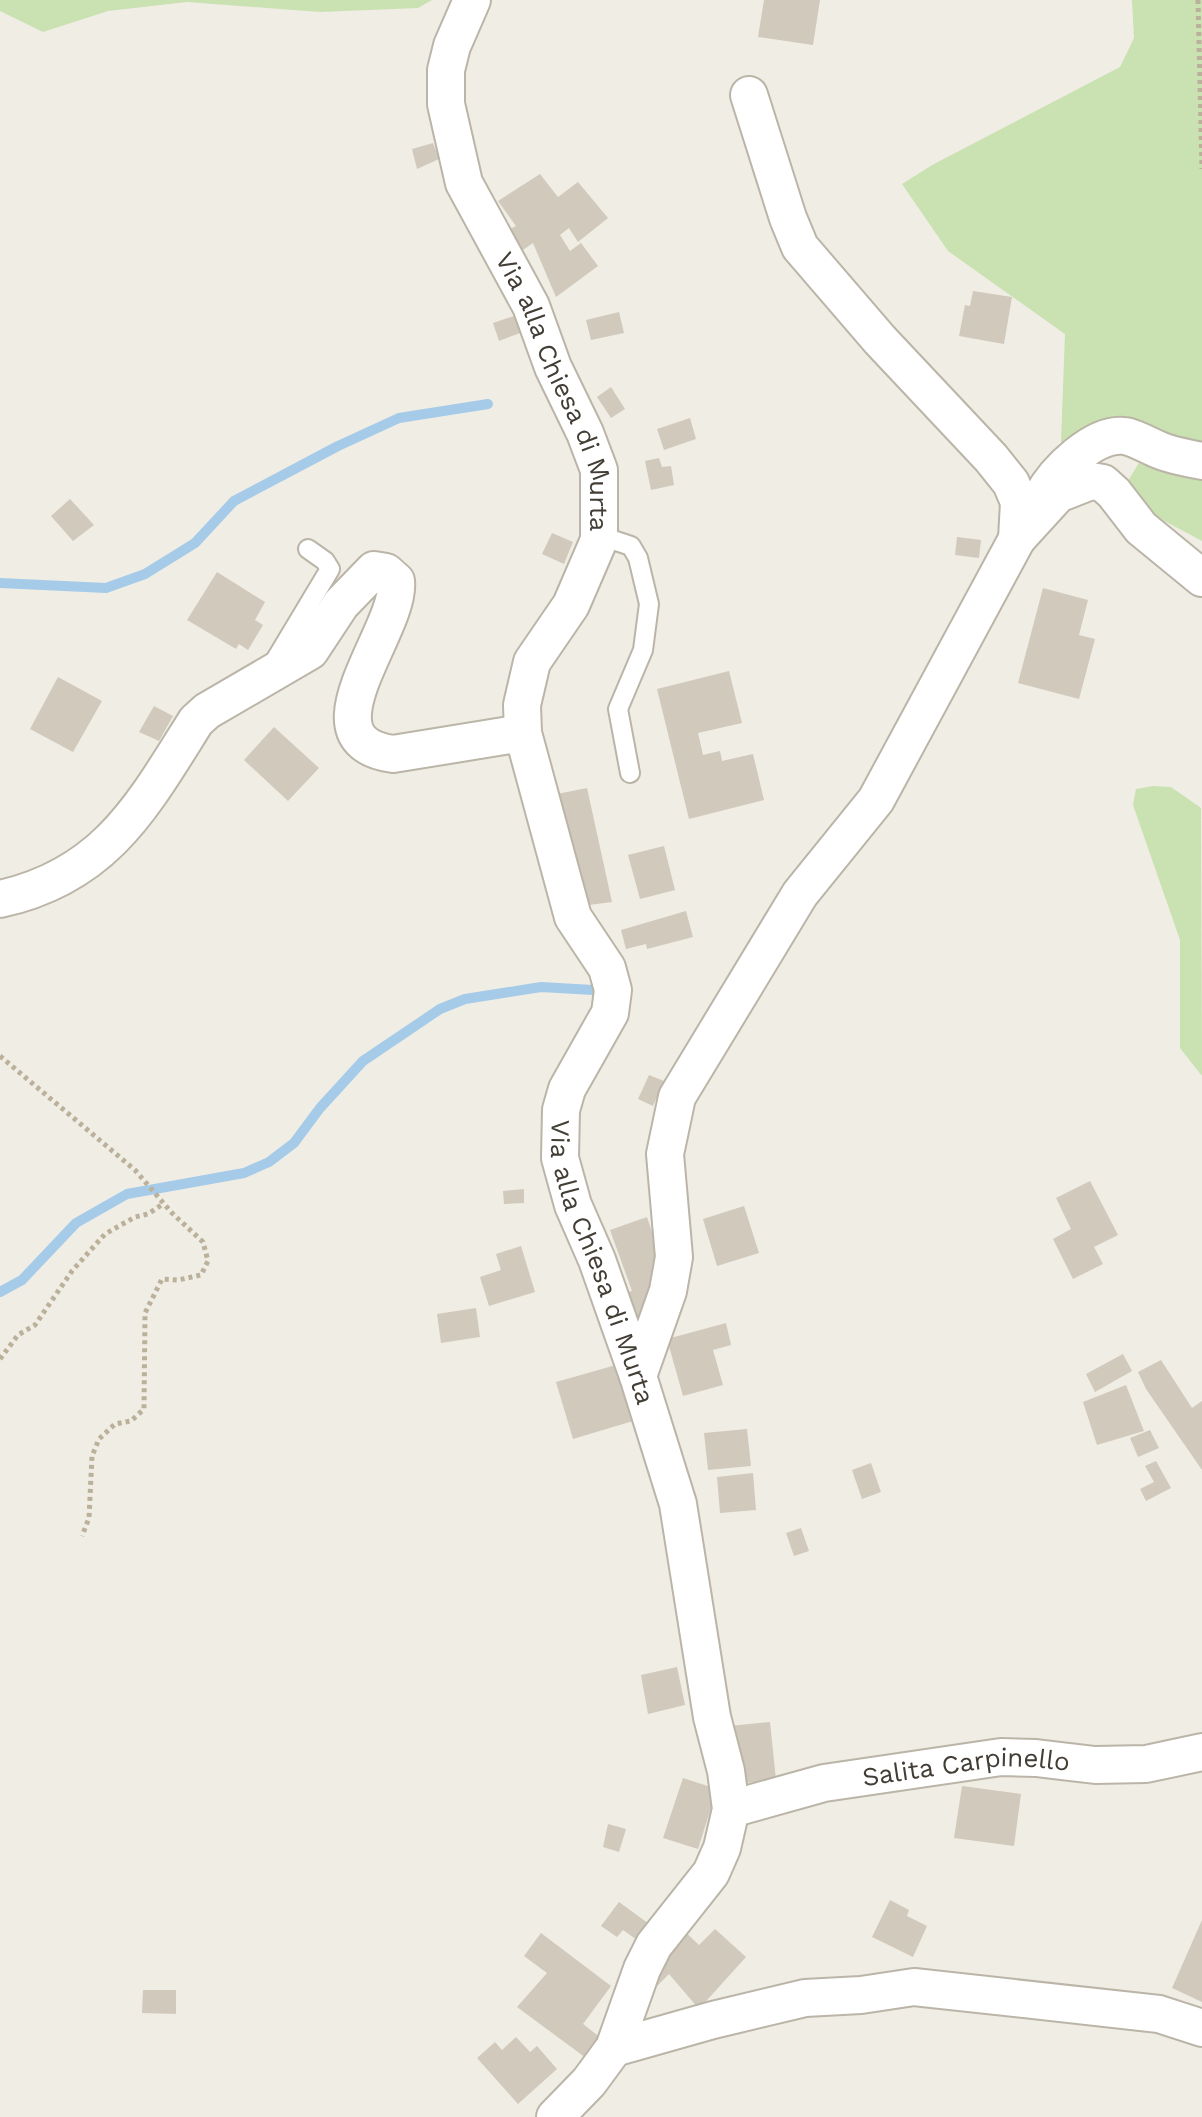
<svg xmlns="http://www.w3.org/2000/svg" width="1202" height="2117" font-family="'Work Sans',sans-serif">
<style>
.green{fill:#cae1b1}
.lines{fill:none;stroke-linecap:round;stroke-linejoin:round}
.stream{stroke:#a5cbe9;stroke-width:10}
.building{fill:#d1c9bb}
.lane-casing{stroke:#bbb5a8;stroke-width:22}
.street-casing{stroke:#bbb5a8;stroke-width:40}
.path{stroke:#bbb19b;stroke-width:5;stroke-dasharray:4 4;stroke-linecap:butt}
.lane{stroke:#fff;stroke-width:18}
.street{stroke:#fff;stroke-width:36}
.labels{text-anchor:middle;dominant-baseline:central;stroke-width:6;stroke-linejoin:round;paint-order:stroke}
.street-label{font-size:26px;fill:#423d35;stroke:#fff}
</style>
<rect width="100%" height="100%" fill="#f0ede5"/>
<!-- green -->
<g class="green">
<polygon points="0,0 432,0 418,8 320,12 187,2 108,11 43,32 0,11"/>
<polygon points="1132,0 1202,0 1202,444 1061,442 1065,334 948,251 902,184 934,164 1120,67 1134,38"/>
<polygon points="1139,463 1202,479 1202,541 1157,517 1126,484"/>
<polygon points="1153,786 1171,787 1201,808 1202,1076 1180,1048 1180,940 1133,805 1136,789"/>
</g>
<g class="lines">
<!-- stream -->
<g class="stream">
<polyline points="0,583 106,588 145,574 195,543 234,501 338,446 399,418 488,404"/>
<polyline points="0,1292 22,1280 76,1223 127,1194 244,1173 269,1162 294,1143 320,1108 363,1061 440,1009 465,999 541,987 593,990"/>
</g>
</g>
<!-- building -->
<g class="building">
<polygon points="764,0 820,0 813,45 758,37"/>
<polygon points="433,143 439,159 417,169 412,149"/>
<polygon points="540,174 558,197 578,182 608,218 578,242 569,228 560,235 570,251 581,243 598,266 556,297 533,243 520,252 506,231 516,226 498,201"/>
<polygon points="973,291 1012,297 1004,344 959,336 965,305 970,306"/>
<polygon points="619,312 624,333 591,340 586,320"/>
<polygon points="514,316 520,333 499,341 493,323"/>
<polygon points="611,387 625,409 611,418 597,397"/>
<polygon points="690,418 696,439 664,450 657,429"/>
<polygon points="659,458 662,467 671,466 674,485 651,490 645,461"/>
<polygon points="70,499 94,525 73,541 51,516"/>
<polygon points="552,533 573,542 564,564 542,554"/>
<polygon points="957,537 981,540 979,558 955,555"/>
<polygon points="217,572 265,602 255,620 263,625 248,650 239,644 236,649 187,620"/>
<polygon points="1043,588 1088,600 1079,635 1095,639 1079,699 1018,683"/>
<polygon points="729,671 742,723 698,733 703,755 720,751 722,761 753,754 764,800 689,819 657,689"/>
<polygon points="58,677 102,701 73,752 30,729"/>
<polygon points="154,706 173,716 159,741 139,732"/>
<polygon points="274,727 319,768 288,801 244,760"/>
<polygon points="587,788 612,902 581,906 547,796"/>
<polygon points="664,846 675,890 640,899 628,855"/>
<polygon points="686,911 693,937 647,949 646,944 626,949 621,930"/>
<polygon points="649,1075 664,1081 653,1106 638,1099"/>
<polygon points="1090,1181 1118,1235 1094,1247 1103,1264 1073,1279 1053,1239 1071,1229 1056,1198"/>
<polygon points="524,1189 524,1203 504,1204 503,1191"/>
<polygon points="744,1206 759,1253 717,1266 703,1219"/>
<polygon points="647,1217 654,1238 665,1239 657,1292 634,1329 621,1294 632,1291 610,1230"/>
<polygon points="521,1246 535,1292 489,1306 480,1277 501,1270 496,1254"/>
<polygon points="476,1308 480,1337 441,1343 437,1314"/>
<polygon points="726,1323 731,1345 713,1350 723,1385 683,1396 667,1339"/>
<polygon points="1123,1354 1132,1371 1095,1392 1086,1374"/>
<polygon points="1161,1360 1192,1408 1202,1401 1202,1470 1146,1389 1138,1372"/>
<polygon points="616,1365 633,1421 573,1439 556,1382"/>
<polygon points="1126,1385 1144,1431 1097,1445 1083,1402"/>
<polygon points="747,1429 751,1466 708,1470 704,1433"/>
<polygon points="1150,1430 1159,1448 1138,1457 1130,1438"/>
<polygon points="1156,1461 1171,1488 1146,1501 1140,1489 1154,1482 1145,1466"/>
<polygon points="871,1463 881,1492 862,1499 852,1470"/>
<polygon points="753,1473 756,1510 720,1513 717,1477"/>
<polygon points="801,1528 809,1551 794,1556 786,1533"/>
<polygon points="677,1667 685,1705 648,1714 641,1675"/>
<polygon points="770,1722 776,1780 734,1784 729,1726"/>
<polygon points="683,1778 717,1789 698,1849 663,1838"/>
<polygon points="962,1786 1021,1794 1014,1846 954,1838"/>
<polygon points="608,1824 626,1829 619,1852 603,1847"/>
<polygon points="890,1900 909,1910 907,1916 927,1926 913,1957 872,1937"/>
<polygon points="619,1902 656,1929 644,1945 623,1930 617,1937 601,1926"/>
<polygon points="1202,1920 1202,2002 1172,1988"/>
<polygon points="679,1926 699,1945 715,1929 746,1957 699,2009 669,1974 656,1987 646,1977"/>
<polygon points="541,1933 611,1986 583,2024 601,2038 586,2058 517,2007 547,1973 524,1956"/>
<polygon points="143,1990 176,1990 176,2014 142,2013"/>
<polygon points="516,2037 530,2052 537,2046 557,2069 518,2104 477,2058 495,2042 502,2050"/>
</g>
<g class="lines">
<defs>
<g id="lane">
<polyline points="599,540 616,541 631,546 638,558 649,604 643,650 618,709 630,773"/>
<polyline points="273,664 330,569 325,561 308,549"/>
</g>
<g id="street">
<path id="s1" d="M 472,0 L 452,46 L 446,70 L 446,104 L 464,183 L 531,306 L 553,367 L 585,433 L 599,470 L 599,540 L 571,605 L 532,662 L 522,705 L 523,733 L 573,917 L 607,968 L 613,990 L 610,1013 L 567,1089 L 561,1110 L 560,1158 L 573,1205 L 597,1260 L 638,1376 L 678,1504 L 712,1717 L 726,1771 L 731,1809 L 722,1848 L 711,1873 L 654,1945 L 642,1969 L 614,2048 L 589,2082 L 555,2117"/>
<polyline points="749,95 788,218 800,247 880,340 991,458 1011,483 1019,502 1017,539"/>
<path d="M 1042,496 C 1055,472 1094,432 1125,436 C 1136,438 1149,446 1159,450 C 1173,456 1188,458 1202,461"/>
<path d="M 0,899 C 106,876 143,805 196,721 L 207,711 L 310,651 L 341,604 L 374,570 L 386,572 L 396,581 C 402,629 298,741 393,754 L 523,733"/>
<polyline points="638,1376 668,1291 674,1257 665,1154 677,1097 800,894 876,800 1017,539 1058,494 1091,481 1103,483 1114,493 1141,528 1202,578"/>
<path id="s2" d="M 731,1809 L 824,1783 L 1001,1757 L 1036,1758 L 1095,1765 L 1146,1764 L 1202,1752"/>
<polyline points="614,2048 713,2020 805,1998 861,1995 914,1987 1159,2014 1202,2028"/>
</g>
</defs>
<!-- lane casing -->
<use href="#lane" class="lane-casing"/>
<!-- street casing -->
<use href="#street" class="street-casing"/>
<!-- path -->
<g class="path">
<polyline points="1198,0 1202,169"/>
<polyline points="0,1056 135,1170 172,1213 203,1242 208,1261 201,1275 178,1280 162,1279 145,1313 144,1409 131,1421 115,1424 99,1439 92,1456 89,1518 82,1536"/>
<polyline points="0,1359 18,1335 35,1325 72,1271 105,1234 135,1217 148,1214 163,1204"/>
</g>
<!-- lane -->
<use href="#lane" class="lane"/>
<!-- street -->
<use href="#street" class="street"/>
</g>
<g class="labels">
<!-- street labels -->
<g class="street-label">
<text stroke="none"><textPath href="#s1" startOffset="420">Via alla Chiesa di Murta</textPath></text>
<text stroke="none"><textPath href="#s1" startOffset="1356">Via alla Chiesa di Murta</textPath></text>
<text stroke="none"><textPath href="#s2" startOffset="240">Salita Carpinello</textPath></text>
</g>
</g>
</svg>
